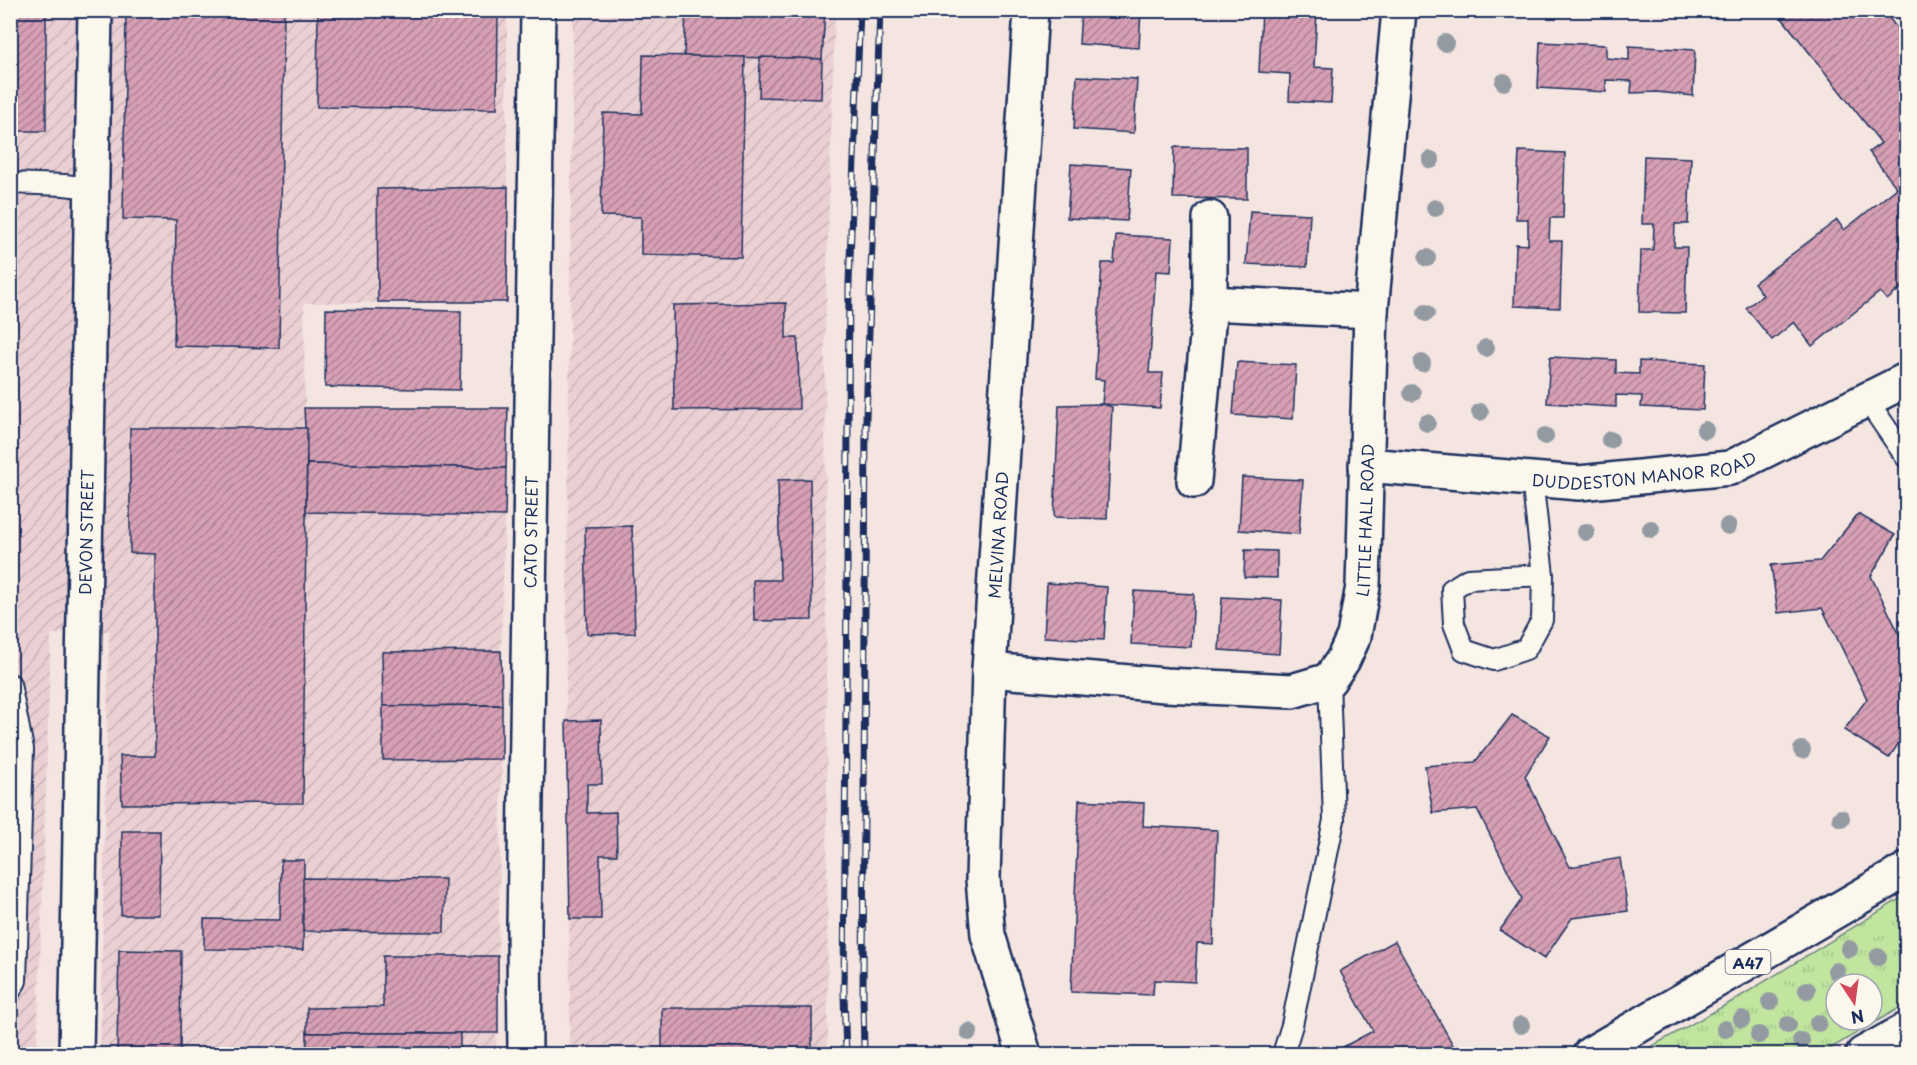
<svg xmlns="http://www.w3.org/2000/svg" width="1917" height="1065" font-family="'Playpen Sans',sans-serif">
<style>
.industrial{fill:url(#industrial-furrows)}
.grass{fill:url(#grass-tufts);stroke:#6e8a7e;stroke-width:1.5;fill-rule:evenodd}
.building{fill:url(#building-hatch);stroke:#1b2f5e;stroke-width:1.5}
.lines{fill:none;stroke-linecap:round;stroke-linejoin:round}
.lane-casing{stroke:#1b2f5e;stroke-width:24}
.street-casing{stroke:#1b2f5e;stroke-width:38}
.secondary-casing{stroke:#1b2f5e;stroke-width:38}
.primary-casing{stroke:#1b2f5e;stroke-width:38}
.lane{stroke:#fbf7ec;stroke-width:20}
.street{stroke:#fbf7ec;stroke-width:33}
.secondary{stroke:#fbf7ec;stroke-width:33}
.primary{stroke:#fbf7ec;stroke-width:33}
.rail-casing{stroke:#1b2f5e;stroke-width:7}
.rail{stroke:#fbf7ec;stroke-width:4.5;stroke-dasharray:14;stroke-linecap:butt}
.tree{fill:#939aa2}
.labels{text-anchor:middle;dominant-baseline:central;stroke-width:6;stroke-linejoin:round;paint-order:stroke}
.shield{fill:#fbf7ec;stroke:#5e6b89;stroke-width:1.5}
.shield-label{font-size:15px;font-weight:bold;fill:#1b2f5e}
.street-label{font-size:16px;fill:#1b2f5e;stroke:#fbf7ec}
</style>
<defs>
<pattern id="industrial-furrows" width="10" height="10" patternUnits="userSpaceOnUse" patternTransform="scale(1.5)"><rect width="10" height="10" fill="#ebd0d3"/><path d="M-1 1l2-2M0 10L10 0M9 11l2-2" fill="none" stroke="#c9b3b8"/></pattern>
<pattern id="grass-tufts" width="24" height="20" patternUnits="userSpaceOnUse" patternTransform="scale(1.5)"><rect width="24" height="20" fill="#c1e59f"/><path d="M3 7l-1-3M5 7V3M7 7l1-3M15 17l-1-3M17 17v-4M19 17l1-3" fill="none" stroke="#a5c58b"/></pattern>
<pattern id="building-hatch" width="6" height="6" patternUnits="userSpaceOnUse" patternTransform="scale(1.5)"><rect width="6" height="6" fill="#d69fb3"/><path d="M-1 1l2-2M0 6l6-6M5 7l2-2" fill="none" stroke="#ad8295"/></pattern>
</defs>
<rect width="100%" height="100%" fill="#f4e5e1"/>
<filter id="ink" filterUnits="userSpaceOnUse"><feTurbulence type="fractalNoise" baseFrequency=".0167" numOctaves="2"/><feDisplacementMap in="SourceGraphic" scale="12" xChannelSelector="R" yChannelSelector="G"/><feConvolveMatrix kernelMatrix="1 2 1 2 8 2 1 2 1" color-interpolation-filters="sRGB"/></filter>
<g filter="url(#ink)">
<!-- industrial -->
<g class="industrial">
<polygon points="10,11 507,11 507,302 304,303 305,408 508,408 501,651 502,759 496,1054 100,1054 109,631 51,634 37,1054 11,1054"/>
<polygon points="573,11 835,11 825,336 828,1054 569,1054 570,997 566,681"/>
</g>
<!-- grass -->
<path class="grass" d="M 1906,895 L 1906,1004 L 1821,1054 L 1638,1054 L 1731,1002 ZM 1836,984 L 1872,984 L 1872,1020 L 1836,1020 Z"/>
<!-- building -->
<g class="building">
<rect x="10" y="10" width="36" height="121"/>
<polygon points="126,10 284,10 279,348 174,346 176,220 123,219"/>
<polygon points="318,10 498,10 497,109 317,107"/>
<polygon points="686,10 825,10 822,59 684,56"/>
<polygon points="1081,10 1141,10 1139,48 1079,44"/>
<polygon points="1262,10 1317,10 1314,67 1333,68 1331,103 1289,101 1290,74 1259,72"/>
<polygon points="1792,10 1883,10 1906,40 1906,284 1887,300 1880,292 1812,346 1794,322 1772,340 1746,308 1763,295 1754,283 1837,220 1844,230 1897,188 1869,152 1881,143 1782,18"/>
<polygon points="1540,42 1606,45 1606,58 1629,60 1629,46 1695,50 1693,96 1657,92 1631,93 1632,81 1606,80 1606,92 1538,88"/>
<polygon points="643,55 745,57 741,257 641,255 641,217 601,216 603,113 642,114"/>
<polygon points="760,57 822,59 821,99 759,97"/>
<polygon points="1077,76 1137,79 1134,133 1074,129"/>
<polygon points="1174,147 1247,148 1247,199 1173,198"/>
<polygon points="1519,151 1565,153 1563,218 1550,218 1549,241 1562,241 1560,308 1514,306 1516,244 1528,245 1528,219 1516,219"/>
<polygon points="1644,156 1691,158 1688,224 1675,224 1674,247 1687,247 1685,313 1639,312 1641,250 1653,250 1654,224 1642,224"/>
<polygon points="1071,164 1131,168 1127,221 1067,218"/>
<polygon points="508,187 507,302 378,302 377,189"/>
<polygon points="1250,211 1310,214 1307,267 1246,264"/>
<polygon points="1116,235 1173,238 1171,272 1156,271 1149,373 1163,373 1160,408 1102,404 1104,380 1095,379 1102,263 1114,263"/>
<polygon points="786,303 786,338 798,338 799,409 674,410 673,305"/>
<polygon points="326,309 461,311 460,390 325,387"/>
<polygon points="1550,357 1616,360 1616,373 1639,374 1639,361 1705,364 1703,410 1641,407 1642,396 1616,395 1616,407 1547,403"/>
<polygon points="1237,362 1296,365 1293,419 1233,415"/>
<polygon points="1102,404 1112,407 1107,519 1054,517 1059,405"/>
<polygon points="304,408 508,408 506,468 307,464"/>
<polygon points="130,428 307,428 303,803 122,804 120,756 155,756 155,554 130,553"/>
<polygon points="307,464 506,468 505,516 306,512"/>
<polygon points="1242,477 1303,480 1299,534 1239,530"/>
<polygon points="810,479 812,620 754,621 753,580 780,580 778,480"/>
<polygon points="1858,514 1895,535 1871,576 1906,648 1906,732 1889,758 1844,730 1867,699 1822,608 1778,613 1771,565 1820,561"/>
<polygon points="632,526 635,633 587,634 585,527"/>
<polygon points="1245,550 1277,551 1277,578 1244,577"/>
<polygon points="1047,583 1107,587 1104,640 1044,637"/>
<polygon points="1134,591 1194,594 1191,647 1131,644"/>
<polygon points="1222,597 1282,600 1279,654 1219,650"/>
<polygon points="501,651 502,705 383,706 382,652"/>
<polygon points="502,705 502,759 383,760 383,706"/>
<polygon points="1512,715 1550,736 1525,776 1570,867 1620,858 1628,911 1572,918 1544,959 1500,930 1522,899 1477,809 1433,813 1425,766 1475,762"/>
<polygon points="601,720 602,784 587,784 587,813 616,812 617,855 600,855 601,919 570,919 566,721"/>
<polygon points="1079,800 1144,803 1143,826 1217,830 1213,944 1197,943 1195,982 1154,980 1153,995 1071,992"/>
<polygon points="122,831 160,831 159,915 121,915"/>
<polygon points="281,860 304,860 303,950 204,949 204,919 280,920"/>
<polygon points="303,878 445,879 444,932 303,931"/>
<polygon points="1395,941 1458,1054 1330,1054 1373,1031 1340,971"/>
<polygon points="119,950 181,951 180,1053 117,1051"/>
<polygon points="383,956 498,956 498,1033 307,1033 307,1008 383,1007"/>
<rect x="662" y="1008" width="150" height="46"/>
<rect x="307" y="1033" width="153" height="21"/>
</g>
<g class="lines">
<defs>
<g id="lane">
<polyline points="10,183 64,185 91,188"/>
<polyline points="1867,400 1906,457"/>
<polyline points="1532,479 1543,575 1542,620 1526,649 1494,660 1464,650 1454,624 1452,589 1468,579 1543,575"/>
<polyline points="10,684 23,749 16,981 10,991"/>
<polyline points="1283,1054 1292,1025 1334,820 1329,680"/>
</g>
<g id="street">
<polyline points="1210,218 1210,303"/>
<path id="s1" d="M 1366,465 L 1579,483 L 1730,468 L 1906,380"/>
<polyline points="1194,481 1210,303 1371,311"/>
<path id="s2" d="M 989,670 L 1165,685 L 1292,691 L 1329,680 L 1343,660 L 1354,636 L 1363,586 L 1371,311 L 1399,10"/>
<path id="s3" d="M 76,1054 L 95,10"/>
<path id="s4" d="M 525,1054 L 524,928 L 538,10"/>
</g>
<g id="secondary">
<path id="s5" d="M 1024,1054 L 988,935 L 983,879 L 989,670 L 1031,10"/>
</g>
<g id="primary">
<polyline points="1590,1054 1906,870"/>
<polyline points="1863,1054 1906,1030"/>
</g>
</defs>
<!-- lane casing -->
<use href="#lane" class="lane-casing"/>
<!-- street casing -->
<use href="#street" class="street-casing"/>
<!-- secondary casing -->
<use href="#secondary" class="secondary-casing"/>
<!-- primary casing -->
<use href="#primary" class="primary-casing"/>
<!-- lane -->
<use href="#lane" class="lane"/>
<!-- street -->
<use href="#street" class="street"/>
<!-- secondary -->
<use href="#secondary" class="secondary"/>
<!-- primary -->
<use href="#primary" class="primary"/>
<defs>
<g id="rail">
<polyline points="846,1054 844,995 849,283 860,10"/>
<polyline points="864,1054 863,995 866,418 880,10"/>
</g>
</defs>
<!-- rail casing -->
<use href="#rail" class="rail-casing"/>
<!-- rail -->
<use href="#rail" class="rail"/>
</g>
<!-- trees -->
<g class="tree">
<circle cx="1445" cy="43" r="9"/>
<circle cx="1504" cy="82" r="9"/>
<circle cx="1431" cy="160" r="9"/>
<circle cx="1435" cy="208" r="9"/>
<circle cx="1427" cy="258" r="9"/>
<circle cx="1426" cy="313" r="9"/>
<circle cx="1486" cy="348" r="9"/>
<circle cx="1422" cy="363" r="9"/>
<circle cx="1412" cy="393" r="9"/>
<circle cx="1480" cy="412" r="9"/>
<circle cx="1427" cy="423" r="9"/>
<circle cx="1705" cy="430" r="9"/>
<circle cx="1545" cy="436" r="9"/>
<circle cx="1610" cy="440" r="9"/>
<circle cx="1728" cy="526" r="9"/>
<circle cx="1651" cy="529" r="9"/>
<circle cx="1586" cy="532" r="9"/>
<circle cx="1802" cy="750" r="9"/>
<circle cx="1841" cy="818" r="9"/>
<circle cx="1849" cy="949" r="9"/>
<circle cx="1878" cy="957" r="9"/>
<circle cx="1836" cy="971" r="9"/>
<circle cx="1807" cy="990" r="9"/>
<circle cx="1770" cy="1002" r="9"/>
<circle cx="1742" cy="1019" r="9"/>
<circle cx="1818" cy="1023" r="9"/>
<circle cx="1521" cy="1025" r="9"/>
<circle cx="1788" cy="1025" r="9"/>
<circle cx="1725" cy="1029" r="9"/>
<circle cx="969" cy="1032" r="9"/>
<circle cx="1759" cy="1035" r="9"/>
<circle cx="1801" cy="1041" r="9"/>
</g>
</g>
<g class="labels">
<!-- shield labels -->
<rect class="shield" x="1725.5" y="950" width="45" height="24" rx="4.5"/>
<g class="shield-label">
<text x="1748" y="962">A47</text>
</g>
<!-- street labels -->
<g class="street-label">
<text stroke="none"><textPath href="#s1" startOffset="280">DUDDESTON MANOR ROAD</textPath></text>
<text stroke="none"><textPath href="#s2" startOffset="510">LITTLE HALL ROAD</textPath></text>
<text stroke="none"><textPath href="#s4" startOffset="522">CATO STREET</textPath></text>
<text stroke="none"><textPath href="#s3" startOffset="522">DEVON STREET</textPath></text>
<text stroke="none"><textPath href="#s5" startOffset="525">MELVINA ROAD</textPath></text>
</g>
</g>
<!-- margin -->
<rect width="1917" height="1065" fill="none" stroke="#fbf7ec" stroke-width="36"/>
<rect x="18" y="18" width="1881" height="1029" fill="none" stroke="#1b2f5e" stroke-width="2" filter="url(#ink)"/>
<!-- north arrow -->
<g transform="translate(1854 1002) rotate(167)"><circle r="28" fill="#fbf7ec" stroke="#a1a7b3" stroke-width="1.5"/>
<path d="M0-4.5L10 22L0 15L-10 22Z" fill="#d1495b"/>
<text y="-9" font-size="16" font-weight="bold" text-anchor="middle" fill="#1b2f5e">N</text>
</g>
</svg>
